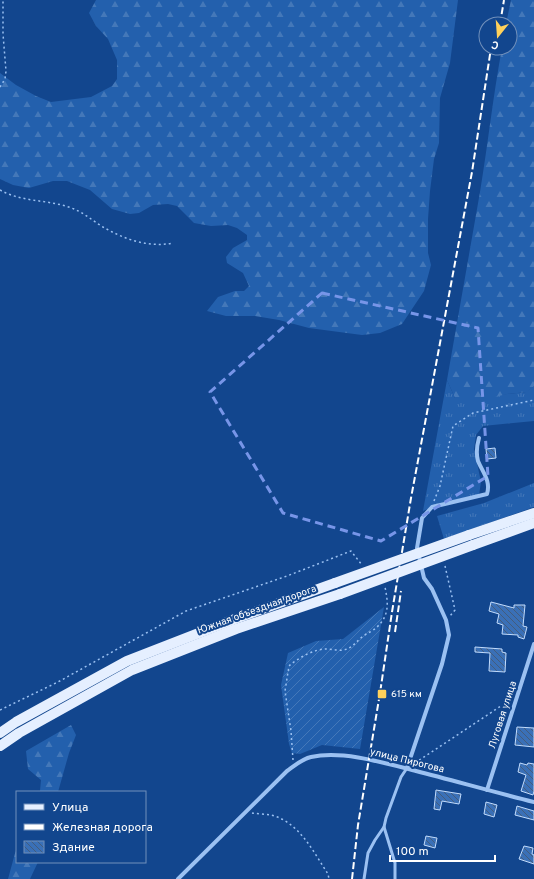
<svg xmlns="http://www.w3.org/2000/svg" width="534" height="879" font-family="Overpass,sans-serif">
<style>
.grass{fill:url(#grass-tufts)}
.forest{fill:url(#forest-firs)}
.garden{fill:url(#garden-furrows)}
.building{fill:url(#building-back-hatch);stroke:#c2dcfd}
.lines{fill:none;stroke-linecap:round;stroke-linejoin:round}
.path{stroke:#9bc1f2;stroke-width:1.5;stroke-dasharray:2 3;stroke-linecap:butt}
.lane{stroke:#9bc1f2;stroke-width:3}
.street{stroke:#9bc1f2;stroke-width:4}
.primary{stroke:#e5efff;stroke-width:10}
.rail{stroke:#fff;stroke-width:2;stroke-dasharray:7 3;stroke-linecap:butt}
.primary-bridge{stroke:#e5efff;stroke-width:10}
.marked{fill:none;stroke:#7795e8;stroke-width:3;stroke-dasharray:8 5;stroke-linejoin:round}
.poi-dot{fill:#ffd15b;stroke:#12468e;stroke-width:1.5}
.labels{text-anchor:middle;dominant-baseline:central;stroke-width:4;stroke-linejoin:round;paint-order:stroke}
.street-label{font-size:10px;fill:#fff;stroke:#12468e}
.poi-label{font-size:10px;fill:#fff;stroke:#12468e;text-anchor:start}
</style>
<defs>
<pattern id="grass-tufts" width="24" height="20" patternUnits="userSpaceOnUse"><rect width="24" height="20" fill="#2360ad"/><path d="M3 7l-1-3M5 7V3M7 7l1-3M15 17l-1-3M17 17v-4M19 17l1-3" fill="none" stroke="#4478b9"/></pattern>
<pattern id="forest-firs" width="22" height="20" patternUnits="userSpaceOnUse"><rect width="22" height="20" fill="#2360ad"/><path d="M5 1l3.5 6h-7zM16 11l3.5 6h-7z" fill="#4478b9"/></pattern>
<pattern id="garden-furrows" width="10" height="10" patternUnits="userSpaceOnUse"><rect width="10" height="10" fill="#2360ad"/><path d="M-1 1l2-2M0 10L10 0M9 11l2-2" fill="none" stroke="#4478b9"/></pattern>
<pattern id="building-back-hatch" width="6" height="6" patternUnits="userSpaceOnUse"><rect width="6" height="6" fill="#3a70b7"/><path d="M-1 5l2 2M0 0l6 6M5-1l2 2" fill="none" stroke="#445c7c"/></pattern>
</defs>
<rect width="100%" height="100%" fill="#12468e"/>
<!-- grass -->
<g class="grass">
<polygon points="447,380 455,398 507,394 526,392 534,386 534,421 483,426 476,435 474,449 481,482 479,495 444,502 423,511"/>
<polygon points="534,483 534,507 444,539 437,516 484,503"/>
</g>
<!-- forest -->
<g class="forest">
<polygon points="96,0 458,0 450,63 440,98 439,143 434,159 430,191 428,219 428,253 431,265 424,291 402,324 380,333 362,335 309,328 279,320 255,316 226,316 207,311 218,297 235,291 244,291 249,286 243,273 227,263 226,257 233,248 247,240 247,235 237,228 228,225 211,226 194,223 177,206 168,204 153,205 139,213 130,214 112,209 90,190 67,181 53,181 29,188 13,185 0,179 0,73 16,85 36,96 51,102 91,97 112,86 117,79 117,60 108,39 96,26 89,13"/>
<path d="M 511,0 L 534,0 L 534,386 L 527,392 L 507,394 L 478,401 L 455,398 L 447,380 C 458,317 469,255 480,192 C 488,144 493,96 502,48 L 510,48 L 510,24 L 506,24 Z"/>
<polygon points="71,725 76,735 69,753 58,792 40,791 41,780 28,769 26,751"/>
<polygon points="17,846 17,862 38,862 30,879 8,879"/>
</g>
<!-- garden -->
<polygon class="garden" points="384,607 360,749 322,745 300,754 292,753 289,744 281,685 288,653 316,641 343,639"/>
<!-- building -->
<g class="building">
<polygon points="495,448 496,458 487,459 486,449"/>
<polygon points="491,602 514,608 514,605 525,605 523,626 527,627 524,639 518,637 518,635 502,634 503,625 497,623 499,614 489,611"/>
<polygon points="475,647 502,649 502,652 506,653 505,672 489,671 490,653 475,652"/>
<polygon points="517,727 534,728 534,747 515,745"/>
<polygon points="520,763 527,765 528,763 534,764 534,791 533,795 521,791 526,775 518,772"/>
<polygon points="436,790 461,794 459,804 442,801 440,810 434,809"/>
<polygon points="486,802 497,805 494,817 484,814"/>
<polygon points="517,806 534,811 534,820 515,815"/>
<polygon points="426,836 437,838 435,848 424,845"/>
<polygon points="524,846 533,848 532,854 534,855 534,864 519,859"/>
</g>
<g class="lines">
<!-- path -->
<g class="path">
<polyline points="0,87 5,79 6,71 3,34 3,0"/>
<path d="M 0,190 C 23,203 50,199 74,209 C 84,213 93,221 103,227 C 124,239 148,248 173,243"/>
<polyline points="434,501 440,486 453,426 473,413 534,400"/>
<polyline points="445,566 455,610 450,616"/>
<polyline points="0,710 58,682 186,611 287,576 351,551 362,565"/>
<path d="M 293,760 L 291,731 L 285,691 L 289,666 C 298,658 314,649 326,649 C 332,649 338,651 344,650 C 352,648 356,642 362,637 C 367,633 373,631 377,627 C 390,615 388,602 385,587"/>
<polyline points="415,763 510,700"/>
<path d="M 252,813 C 258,814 265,814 271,815 C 299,822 313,851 328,874 L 329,879"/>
</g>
<!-- lane -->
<g class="lane">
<polyline points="364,879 368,853 375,840 384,827"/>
<polyline points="395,879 395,863 384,827 386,818 401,777 407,768"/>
</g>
<!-- street -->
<g class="street">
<path d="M 407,768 L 442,664 L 449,635 L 446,620 L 432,589 L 424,578 L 417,548 L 422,518 L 432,507 L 487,494 C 491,481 483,473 478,461 C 476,454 477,445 479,438"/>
<polyline points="487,790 534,644"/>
<path d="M 178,879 L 287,771 C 294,766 302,759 311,757 C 342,750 385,763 416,771 C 455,781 494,792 534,802"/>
</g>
<!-- primary -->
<g class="primary">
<polyline points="469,535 534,513"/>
<polyline points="473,545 534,523"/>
<polyline points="0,733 16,722 127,661 235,619 335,583"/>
<polyline points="0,746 19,733 132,670 236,629 340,594"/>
</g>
<!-- rail -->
<g class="rail">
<polyline points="500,24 504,0"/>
<polyline points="395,632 401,591"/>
<polyline points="352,879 358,825 380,693 392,612 411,498 472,172 491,48"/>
</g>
<!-- primary-bridge -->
<g class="primary-bridge">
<polyline points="335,583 469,535"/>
<polyline points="340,594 473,545"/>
</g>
</g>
<!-- marked area -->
<path class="marked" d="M 322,293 L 478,328 L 488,476 L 381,541 L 283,513 L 210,392 Z"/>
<!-- markers -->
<rect class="poi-dot" x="377" y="689" width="10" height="10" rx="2"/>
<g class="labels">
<!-- street labels -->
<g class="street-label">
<text transform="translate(257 610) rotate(-20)">Южная объездная дорога</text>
<text transform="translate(503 715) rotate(-72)">Луговая улица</text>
<text transform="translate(407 761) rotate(14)">улица Пирогова</text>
</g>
<!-- poi labels -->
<g class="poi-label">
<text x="391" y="694">615 км</text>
</g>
</g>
<!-- legend -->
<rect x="16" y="791" width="130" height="72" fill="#12468e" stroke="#7190bb"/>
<rect x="24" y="804" width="20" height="6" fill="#e5efff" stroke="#7190bb"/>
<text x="52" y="811" font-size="12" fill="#ffffff">Улица</text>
<rect x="24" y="824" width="20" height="6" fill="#ffffff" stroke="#7190bb"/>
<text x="52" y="831" font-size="12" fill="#ffffff">Железная дорога</text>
<rect x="24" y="841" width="20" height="12" fill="url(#building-back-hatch)" stroke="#7190bb"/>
<text x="52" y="851" font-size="12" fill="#ffffff">Здание</text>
<!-- north arrow -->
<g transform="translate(498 36) rotate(197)"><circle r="19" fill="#12468e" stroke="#7190bb"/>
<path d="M0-3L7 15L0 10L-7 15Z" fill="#ffd15b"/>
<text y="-6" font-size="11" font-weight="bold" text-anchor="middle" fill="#ffffff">С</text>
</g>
<!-- scale -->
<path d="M390 855v6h105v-6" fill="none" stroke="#ffffff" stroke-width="2"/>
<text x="396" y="855" font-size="12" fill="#ffffff" stroke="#12468e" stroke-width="3" paint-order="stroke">100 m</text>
</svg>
